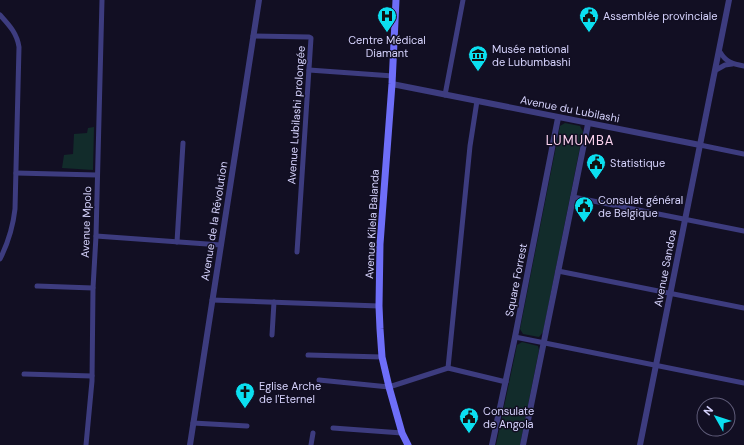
<svg xmlns="http://www.w3.org/2000/svg" width="744" height="445" font-family="'DM Sans',sans-serif">
<style>
.green{fill:#122c2b}
.lines{fill:none;stroke-linecap:round;stroke-linejoin:round}
.minor{stroke:#3d3c7f;stroke-width:5}
.tertiary{stroke:#3d3c7f;stroke-width:6}
.secondary{stroke:#6e6ef8;stroke-width:7}
.labels{text-anchor:middle;dominant-baseline:central;stroke-width:3;stroke-linejoin:round;paint-order:stroke}
.poi-label{font-size:11px;fill:#d6d3fd;stroke:#120f23;text-anchor:start}
.street-label{font-size:11px;fill:#d6d3fd;stroke:#120f23}
.quarter-label{font-size:13px;letter-spacing:1px;fill:#fdd4ef;stroke:#120f23}
</style>
<rect width="100%" height="100%" fill="#120f23"/>
<!-- green -->
<g class="green">
<polygon points="565,123 580,126 583,132 543,332 539,337 523,334 520,329 560,126"/>
<polygon points="94,127 93,170 62,168 64,155 73,154 74,134 87,133 88,128"/>
<polygon points="522,342 538,346 539,350 520,445 496,445 517,345"/>
</g>
<g class="lines">
<!-- minor -->
<g class="minor">
<path d="M 0,15 C 9,25 17,33 19,47 L 15,209 C 13,227 8,243 0,259"/>
<polyline points="253,36 309,37 311,38 297,252"/>
<path d="M 720,52 C 726,62 732,64 744,66"/>
<polyline points="309,70 393,76"/>
<polyline points="716,70 725,65 732,64"/>
<polyline points="445,95 463,0"/>
<polyline points="700,145 744,154"/>
<polyline points="16,173 97,175"/>
<polyline points="573,197 744,231"/>
<polyline points="96,236 221,245"/>
<polyline points="177,242 183,143"/>
<polyline points="558,271 744,308"/>
<polyline points="37,286 93,288"/>
<polyline points="212,300 379,306"/>
<polyline points="272,335 274,302"/>
<polyline points="515,337 744,383"/>
<polyline points="308,355 382,357"/>
<polyline points="448,368 470,146 477,101"/>
<polyline points="24,374 92,376"/>
<polyline points="319,380 389,387 448,368 506,382"/>
<polyline points="193,423 247,426"/>
<polyline points="333,428 402,433"/>
<polyline points="86,445 92,381 93,288 96,236 102,0"/>
<polyline points="311,445 313,433"/>
</g>
<!-- tertiary -->
<g class="tertiary">
<polyline points="392,84 700,145"/>
<polyline points="190,445 259,0"/>
<polyline points="492,445 515,337 558,118"/>
<polyline points="523,445 588,124"/>
<polyline points="640,445 729,0"/>
</g>
<!-- secondary -->
<polyline class="secondary" points="396,0 392,84 380,244 379,306 380,329 382,357 389,387 402,433 408,445"/>
</g>
<!-- icons -->
<defs>
<symbol id="hospital-pin" viewBox="-11 -11 22 30"><path d="M0 17L-7.5 6A9.5 9.5 0 1 1 7.5 6Z" fill="#0bdff0" stroke="#120f23"/><path d="M-5-5h3v3.5h4V-5h3V5h-3V1.5h-4V5h-3Z" fill="#111"/></symbol>
<symbol id="civic-pin" viewBox="-11 -11 22 30"><path d="M0 17L-7.5 6A9.5 9.5 0 1 1 7.5 6Z" fill="#0bdff0" stroke="#120f23"/><path d="M-.6-6.5H3V-4.5H.6V-3L4-1V1h2V6H-6V1h2V-1L-.6-3ZM-1.2 2.5V6h2.4V2.5Z" fill="#111"/></symbol>
<symbol id="museum-pin" viewBox="-11 -11 22 30"><path d="M0 17L-7.5 6A9.5 9.5 0 1 1 7.5 6Z" fill="#0bdff0" stroke="#120f23"/><path d="M0-6L6-3V-2H-6V-3ZM-5-1h2V3h-2ZM-1-1h2V3h-2ZM3-1h2V3H3ZM-6 4H6V6H-6Z" fill="#111"/></symbol>
<symbol id="church-pin" viewBox="-11 -11 22 30"><path d="M0 17L-7.5 6A9.5 9.5 0 1 1 7.5 6Z" fill="#0bdff0" stroke="#120f23"/><path d="M-1.2-6h2.4v3.5h3.3v2.4h-3.3V6h-2.4V-.1h-3.3v-2.4h3.3Z" fill="#111"/></symbol>
</defs>
<g fill-rule="evenodd">
<use href="#hospital-pin" x="376" y="5" width="22" height="30"/>
<use href="#civic-pin" x="578" y="5" width="22" height="30"/>
<use href="#museum-pin" x="467" y="44" width="22" height="30"/>
<use href="#civic-pin" x="585" y="152" width="22" height="30"/>
<use href="#civic-pin" x="573" y="195" width="22" height="30"/>
<use href="#church-pin" x="234" y="381" width="22" height="30"/>
<use href="#civic-pin" x="458" y="406" width="22" height="30"/>
</g>
<g class="labels">
<!-- poi labels -->
<g class="poi-label">
<text x="603" y="16">Assemblée provinciale</text>
<text x="387" y="40" text-anchor="middle">Centre Médical<tspan x="387" dy="13">Diamant</tspan></text>
<text x="492" y="49">Musée national<tspan x="492" dy="13">de Lubumbashi</tspan></text>
<text x="610" y="163">Statistique</text>
<text x="598" y="200">Consulat général<tspan x="598" dy="13">de Belgique</tspan></text>
<text x="259" y="386">Eglise Arche<tspan x="259" dy="13">de l'Eternel</tspan></text>
<text x="483" y="411">Consulate<tspan x="483" dy="13">de Angola</tspan></text>
</g>
<!-- street labels -->
<g class="street-label">
<text transform="translate(570 109) rotate(11)">Avenue du Lubilashi</text>
<text transform="translate(296 115) rotate(-86)">Avenue Lubilashi prolongée</text>
<text transform="translate(214 221) rotate(-81)">Avenue de la Révolution</text>
<text transform="translate(86 222) rotate(-88)">Avenue Mpolo</text>
<text transform="translate(372 224) rotate(-87)">Avenue Kilela Balanda</text>
<text transform="translate(665 268) rotate(-79)">Avenue Sandoa</text>
<text transform="translate(516 280) rotate(-79)">Square Forrest</text>
</g>
<!-- quarter labels -->
<g class="quarter-label">
<text x="580" y="140">LUMUMBA</text>
</g>
</g>
<!-- north arrow -->
<g transform="translate(716 417) rotate(309)"><circle r="19" fill="#120f23" stroke="#605d7a"/>
<path d="M0-3L7 15L0 10L-7 15Z" fill="#0bdff0"/>
<text y="-6" font-size="11" font-weight="bold" text-anchor="middle" fill="#d6d3fd">N</text>
</g>
</svg>
